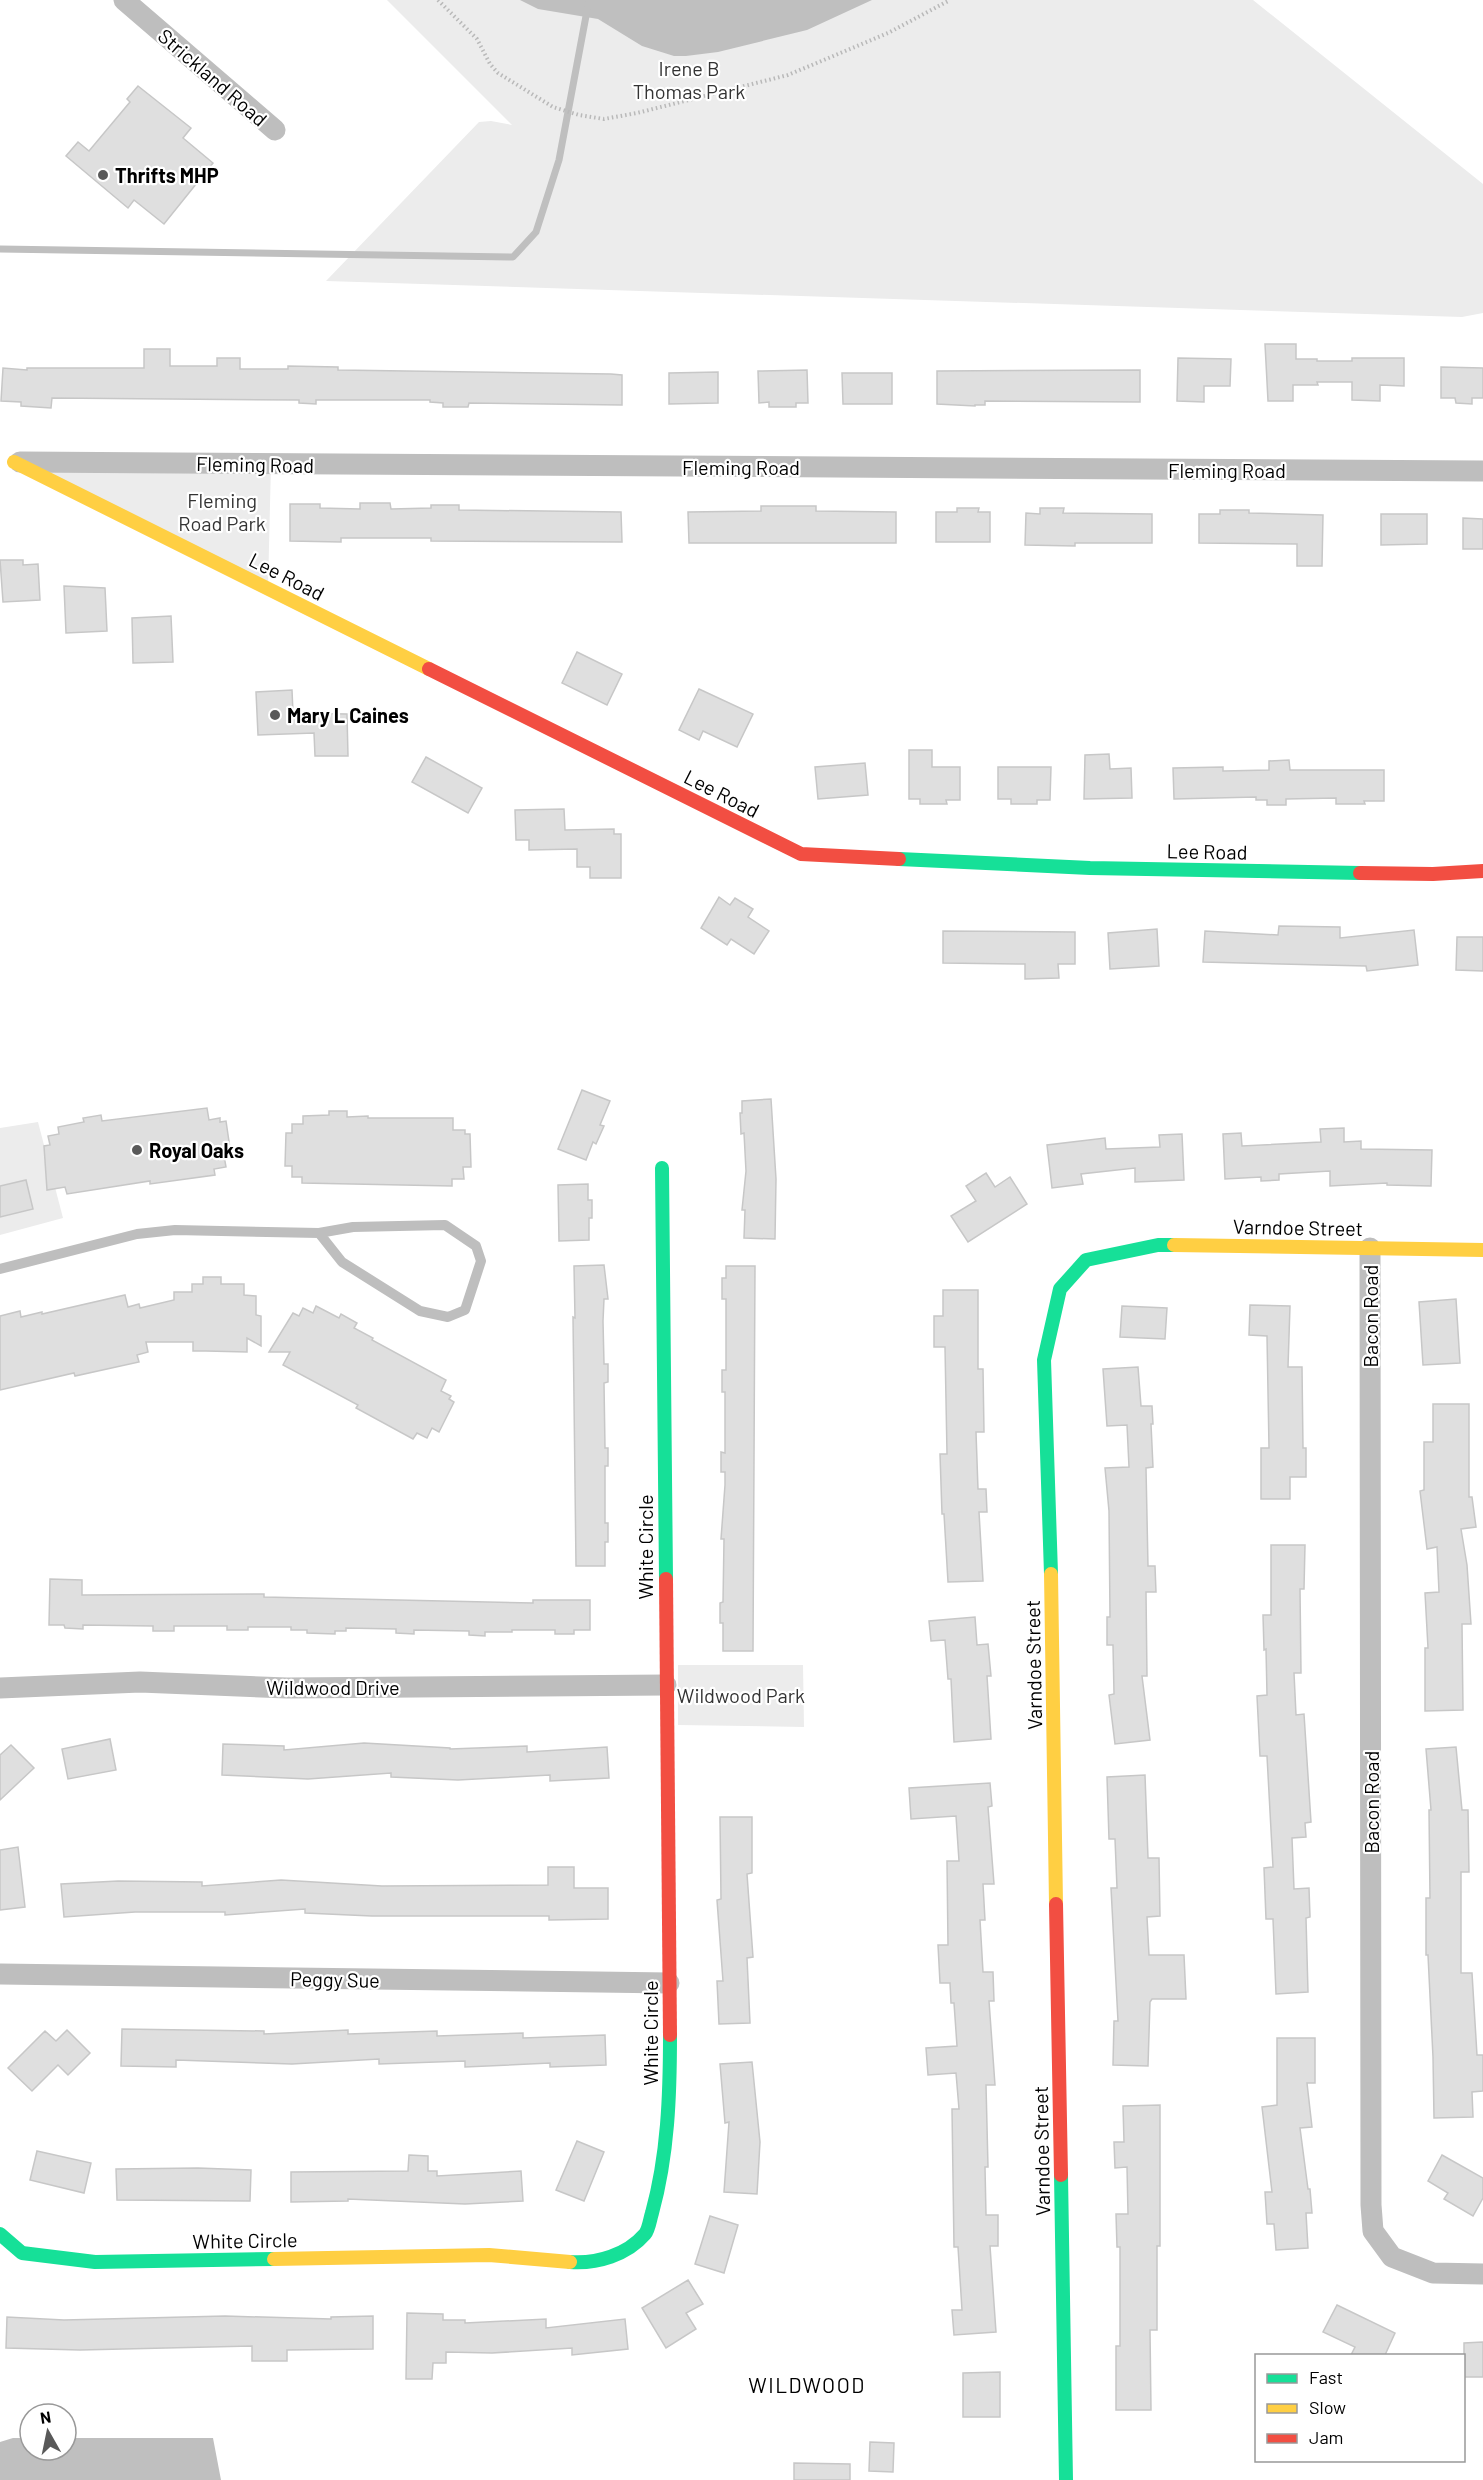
<svg xmlns="http://www.w3.org/2000/svg" width="1483" height="2480" font-family="Barlow,sans-serif">
<style>
.green{fill:#ececec}
.water{fill:#bfbfbf}
.lines{fill:none;stroke-linecap:round;stroke-linejoin:round}
.stream{stroke:#bfbfbf;stroke-width:7}
.building{fill:#dfdfdf;stroke:#c7c7c7;stroke-width:1.5}
.path{stroke:#b9b9b9;stroke-width:4;stroke-dasharray:1.5 3;stroke-linecap:butt}
.lane{stroke:#bebebe;stroke-width:10}
.street{stroke:#bebebe;stroke-width:21}
.fast{stroke:#16e098;stroke-width:14}
.slow{stroke:#ffcf43;stroke-width:14}
.jam{stroke:#f24e42;stroke-width:14}
.poi-dot{fill:#595959;stroke:#fff;stroke-width:2}
.labels{text-anchor:middle;dominant-baseline:central;stroke-width:4.5;stroke-linejoin:round;paint-order:stroke}
.park-label{font-size:20px;fill:#333;stroke:#fff}
.street-label{font-size:20px;fill:#000;stroke:#fff}
.poi-label{font-size:20px;font-weight:bold;fill:#000;stroke:#fff;text-anchor:start}
.neighbourhood-label{font-size:21px;letter-spacing:1.5px;fill:#000;stroke:#fff}
</style>
<rect width="100%" height="100%" fill="#fff"/>
<!-- green -->
<g class="green">
<polygon points="387,0 1253,0 1483,184 1483,313 1462,317 326,281 479,122 491,121 512,125"/>
<polygon points="52,462 271,464 268,588 49,477"/>
<polygon points="38,1122 63,1218 0,1235 0,1128"/>
<polygon points="678,1665 803,1665 804,1727 678,1725"/>
</g>
<!-- water -->
<g class="water">
<polygon points="520,0 872,0 807,30 718,52 686,56 674,56 642,46 598,19 538,9"/>
<polygon points="13,2438 30,2438 30,2450 66,2450 66,2438 213,2438 221,2480 0,2480 0,2442"/>
</g>
<g class="lines">
<!-- stream -->
<polyline class="stream" points="0,249 513,257 536,232 559,160 589,0"/>
</g>
<!-- building -->
<g class="building">
<polygon points="138,86 191,128 183,138 213,163 164,224 134,200 128,208 66,156 78,142 89,151 130,102 127,99"/>
<polygon points="1265,344 1296,344 1296,359 1317,359 1317,361 1352,361 1352,358 1404,358 1404,386 1380,385 1380,401 1352,400 1352,382 1317,382 1318,385 1293,385 1293,401 1268,401"/>
<polygon points="144,349 170,349 170,366 217,366 217,358 240,358 240,369 288,369 288,366 338,367 338,370 611,374 622,375 622,405 469,403 468,407 443,407 443,403 430,402 430,400 316,400 316,404 299,403 299,400 52,398 51,408 21,406 21,402 1,401 3,368 27,370 27,368 144,368"/>
<polygon points="1178,358 1231,359 1230,386 1204,386 1204,402 1177,401"/>
<polygon points="1441,367 1483,368 1483,398 1472,398 1472,404 1456,403 1455,398 1441,398"/>
<polygon points="807,370 808,403 796,403 796,407 769,407 769,402 759,403 758,371"/>
<polygon points="1140,370 1140,402 985,401 985,405 975,405 975,406 937,404 937,371"/>
<polygon points="718,372 718,403 669,404 669,373"/>
<polygon points="842,373 892,373 892,404 843,404"/>
<polygon points="360,503 390,503 391,509 431,508 431,505 459,505 459,510 621,512 622,542 431,541 431,538 341,538 341,542 290,541 290,504 320,504 320,508 360,509"/>
<polygon points="761,506 816,506 816,511 896,512 896,543 689,543 688,512 761,511"/>
<polygon points="957,508 979,508 978,512 990,512 990,542 936,542 936,512 957,512"/>
<polygon points="1040,508 1064,508 1063,513 1152,514 1152,543 1075,543 1075,546 1025,545 1026,513 1040,514"/>
<polygon points="1220,510 1249,510 1249,513 1323,515 1322,566 1297,566 1297,544 1199,543 1199,514 1220,514"/>
<polygon points="1381,514 1427,514 1427,544 1381,545"/>
<polygon points="1463,518 1483,519 1483,549 1463,549"/>
<polygon points="0,560 23,560 23,565 38,564 40,600 3,602"/>
<polygon points="64,586 105,588 107,631 66,633"/>
<polygon points="171,616 173,662 133,663 132,618"/>
<polygon points="577,652 622,674 607,705 562,683"/>
<polygon points="699,689 753,714 737,747 703,731 699,740 679,730"/>
<polygon points="292,690 293,713 347,714 348,756 315,756 314,733 258,735 256,692"/>
<polygon points="909,750 932,750 932,767 960,767 960,800 946,800 947,804 920,804 920,799 909,799"/>
<polygon points="1109,754 1110,769 1131,768 1132,798 1084,799 1085,755"/>
<polygon points="426,757 482,788 468,813 412,782"/>
<polygon points="1289,760 1290,770 1384,770 1384,801 1364,801 1365,804 1336,804 1336,798 1286,799 1286,805 1267,805 1267,800 1256,800 1256,797 1174,799 1173,768 1223,767 1223,771 1269,770 1269,761"/>
<polygon points="865,763 868,795 818,799 815,767"/>
<polygon points="998,767 1051,767 1050,800 1037,800 1037,804 1011,804 1011,799 998,799"/>
<polygon points="564,809 565,830 614,829 614,834 621,834 621,878 590,878 590,867 577,867 577,849 529,850 529,840 516,840 515,810"/>
<polygon points="719,897 730,905 735,898 753,909 748,917 769,931 754,954 731,939 727,945 701,928"/>
<polygon points="1279,926 1340,927 1340,938 1414,930 1418,965 1367,971 1366,966 1203,962 1205,931 1278,935"/>
<polygon points="1157,929 1159,966 1110,969 1108,933"/>
<polygon points="943,931 1075,932 1075,964 1058,964 1059,978 1025,979 1025,964 943,963"/>
<polygon points="1457,937 1483,937 1483,971 1456,970"/>
<polygon points="582,1090 610,1101 600,1125 604,1126 596,1144 593,1142 586,1160 558,1149"/>
<polygon points="771,1099 776,1179 775,1239 744,1238 745,1210 742,1210 746,1171 744,1133 741,1134 740,1113 742,1113 742,1101"/>
<polygon points="207,1108 209,1120 220,1118 220,1122 226,1121 231,1155 224,1156 226,1167 214,1169 215,1175 150,1184 150,1181 67,1194 65,1187 47,1190 44,1146 50,1145 48,1136 59,1134 58,1127 84,1122 83,1118 101,1115 102,1121"/>
<polygon points="329,1111 347,1111 347,1117 368,1116 368,1118 453,1118 453,1130 465,1130 465,1134 470,1134 471,1167 463,1167 464,1179 452,1179 452,1186 302,1183 302,1177 292,1177 292,1166 285,1166 286,1133 292,1133 292,1124 303,1124 303,1116 329,1115"/>
<polygon points="1344,1128 1344,1142 1361,1141 1361,1149 1432,1150 1431,1186 1387,1185 1387,1183 1330,1186 1330,1171 1279,1174 1279,1180 1261,1181 1261,1177 1225,1179 1223,1134 1241,1133 1242,1146 1321,1142 1320,1129"/>
<polygon points="1182,1134 1184,1180 1135,1182 1135,1168 1081,1174 1083,1184 1052,1188 1047,1145 1105,1138 1106,1149 1160,1147 1159,1135"/>
<polygon points="986,1173 995,1187 1010,1177 1027,1204 968,1242 951,1216 976,1201 966,1186"/>
<polygon points="26,1180 33,1209 0,1217 0,1186"/>
<polygon points="588,1184 588,1200 592,1200 592,1218 589,1218 589,1240 559,1241 558,1185"/>
<polygon points="604,1265 608,1299 604,1299 603,1321 604,1364 608,1364 608,1382 604,1383 605,1448 608,1448 608,1466 605,1466 605,1523 608,1523 608,1542 605,1542 605,1566 576,1566 573,1317 575,1318 574,1266"/>
<polygon points="726,1266 755,1266 753,1651 723,1651 723,1623 720,1623 720,1603 723,1602 724,1539 721,1539 725,1485 725,1472 721,1472 721,1452 725,1453 725,1392 722,1392 722,1370 726,1370 726,1299 722,1299 722,1278 726,1278"/>
<polygon points="203,1277 221,1277 221,1284 244,1284 244,1295 256,1296 256,1315 261,1316 261,1346 247,1338 247,1352 206,1351 193,1351 193,1342 146,1342 148,1352 137,1355 139,1362 75,1376 74,1373 0,1390 0,1316 20,1311 21,1317 42,1312 42,1314 125,1295 128,1307 139,1304 140,1308 174,1300 174,1292 192,1292 192,1284 203,1284"/>
<polygon points="943,1290 978,1290 978,1369 983,1369 984,1432 976,1432 978,1489 986,1489 987,1512 979,1512 983,1581 948,1582 944,1514 942,1514 940,1454 947,1454 945,1347 934,1347 934,1316 943,1316"/>
<polygon points="1456,1299 1460,1363 1423,1365 1419,1302"/>
<polygon points="1250,1305 1290,1306 1288,1367 1302,1367 1303,1448 1306,1448 1306,1477 1290,1477 1290,1499 1261,1499 1261,1448 1269,1448 1267,1336 1249,1335"/>
<polygon points="316,1306 339,1318 341,1314 357,1323 354,1328 373,1338 372,1340 446,1380 441,1391 451,1396 449,1399 454,1402 439,1432 432,1428 427,1438 417,1433 413,1439 356,1408 358,1405 283,1365 290,1352 269,1352 293,1313 299,1316 303,1308 313,1313"/>
<polygon points="1122,1306 1167,1308 1165,1339 1120,1337"/>
<polygon points="1138,1367 1141,1406 1152,1406 1153,1424 1151,1424 1153,1467 1146,1468 1148,1566 1155,1566 1156,1592 1146,1592 1147,1676 1142,1676 1150,1740 1115,1744 1109,1695 1114,1694 1113,1645 1107,1645 1107,1617 1110,1617 1109,1511 1105,1468 1129,1467 1127,1425 1107,1426 1103,1369"/>
<polygon points="1433,1404 1469,1404 1469,1497 1472,1497 1476,1527 1461,1529 1467,1565 1471,1624 1462,1624 1463,1710 1425,1711 1425,1648 1428,1648 1425,1593 1439,1592 1437,1547 1427,1549 1420,1491 1424,1490 1424,1442 1433,1442"/>
<polygon points="1271,1545 1305,1545 1304,1589 1300,1589 1301,1673 1294,1673 1296,1715 1304,1714 1311,1822 1305,1823 1306,1837 1292,1838 1294,1889 1309,1888 1310,1917 1306,1918 1308,1992 1276,1994 1273,1919 1266,1919 1264,1868 1273,1867 1267,1756 1260,1756 1257,1696 1267,1695 1266,1649 1264,1650 1263,1615 1271,1615"/>
<polygon points="50,1579 82,1580 82,1595 264,1594 264,1597 533,1603 533,1600 590,1600 590,1630 574,1630 574,1634 555,1634 555,1630 512,1630 512,1632 485,1632 485,1636 469,1635 469,1631 414,1630 414,1634 396,1633 396,1629 346,1628 346,1631 335,1631 335,1634 307,1633 307,1630 291,1630 291,1627 248,1627 248,1630 227,1630 227,1626 174,1626 174,1631 153,1631 153,1626 83,1625 83,1629 65,1628 64,1625 49,1625"/>
<polygon points="975,1617 977,1645 988,1644 991,1676 987,1676 991,1739 954,1742 951,1679 948,1679 945,1640 931,1641 929,1621"/>
<polygon points="110,1739 116,1770 68,1779 62,1749"/>
<polygon points="364,1743 450,1748 450,1749 527,1746 527,1752 607,1747 609,1778 550,1781 550,1775 458,1780 391,1777 391,1773 308,1779 222,1775 223,1744 284,1746 284,1750"/>
<polygon points="11,1745 34,1768 0,1800 0,1755"/>
<polygon points="1456,1747 1462,1810 1468,1810 1469,1872 1461,1872 1461,1973 1472,1973 1477,2055 1483,2055 1483,2091 1472,2092 1473,2117 1434,2118 1433,2057 1428,1955 1426,1955 1426,1898 1430,1898 1429,1810 1431,1810 1426,1749"/>
<polygon points="1145,1775 1148,1858 1159,1858 1160,1916 1147,1917 1149,1955 1184,1955 1186,1999 1152,1999 1150,2002 1148,2066 1113,2065 1114,2021 1118,2021 1111,1888 1117,1888 1115,1839 1109,1839 1107,1777"/>
<polygon points="990,1783 992,1806 988,1807 994,1884 983,1884 985,1920 980,1920 983,1972 993,1972 994,2001 989,2001 995,2085 986,2085 988,2167 985,2167 986,2215 998,2215 998,2246 990,2246 996,2332 954,2335 952,2310 962,2310 958,2247 954,2247 952,2109 959,2109 956,2073 928,2075 926,2048 957,2046 954,2003 951,2003 950,1983 940,1983 938,1945 948,1945 947,1861 959,1861 956,1816 911,1819 909,1788"/>
<polygon points="720,1817 752,1817 752,1873 747,1874 753,1957 747,1958 750,2023 719,2024 717,1981 723,1981 717,1900 721,1899"/>
<polygon points="18,1847 25,1907 0,1910 0,1850"/>
<polygon points="548,1867 574,1867 574,1888 608,1888 608,1919 549,1920 549,1916 372,1916 305,1913 305,1909 225,1915 225,1912 135,1912 64,1917 61,1884 118,1881 202,1882 202,1886 281,1880 382,1886 548,1885"/>
<polygon points="122,2029 264,2031 264,2034 348,2030 348,2034 437,2031 437,2036 523,2033 523,2038 605,2035 606,2065 550,2067 550,2063 465,2067 465,2061 379,2064 379,2059 292,2064 176,2060 176,2067 121,2066"/>
<polygon points="67,2030 90,2053 68,2075 58,2065 32,2091 8,2068 45,2031 56,2041"/>
<polygon points="1277,2038 1315,2038 1315,2083 1307,2083 1312,2127 1300,2128 1308,2189 1310,2189 1312,2213 1306,2213 1308,2248 1276,2250 1274,2224 1267,2224 1265,2192 1272,2192 1262,2107 1277,2105"/>
<polygon points="752,2062 760,2142 757,2194 724,2192 729,2122 725,2123 720,2064"/>
<polygon points="1160,2105 1160,2246 1157,2246 1157,2330 1150,2330 1151,2410 1116,2410 1116,2346 1120,2346 1120,2247 1117,2247 1116,2214 1128,2214 1127,2167 1115,2168 1114,2142 1124,2142 1123,2106"/>
<polygon points="577,2141 604,2152 584,2201 556,2190"/>
<polygon points="37,2151 91,2163 84,2193 30,2180"/>
<polygon points="409,2155 428,2156 428,2171 437,2171 437,2176 521,2171 523,2201 465,2204 348,2199 348,2201 291,2202 291,2172 408,2171"/>
<polygon points="1442,2155 1483,2178 1483,2198 1473,2216 1444,2199 1448,2193 1428,2181"/>
<polygon points="198,2168 251,2170 250,2201 117,2200 116,2169"/>
<polygon points="710,2216 738,2225 724,2273 695,2264"/>
<polygon points="688,2280 703,2304 686,2313 696,2329 666,2348 642,2308"/>
<polygon points="1337,2305 1395,2333 1385,2355 1351,2355 1355,2347 1323,2332"/>
<polygon points="407,2313 443,2314 443,2320 465,2320 465,2323 546,2319 546,2328 625,2319 628,2349 572,2355 572,2348 492,2353 446,2352 446,2363 433,2363 432,2379 406,2379"/>
<polygon points="225,2316 331,2319 331,2317 373,2316 373,2349 287,2350 287,2361 252,2361 252,2346 80,2350 6,2348 7,2317 64,2320"/>
<polygon points="1483,2342 1483,2377 1464,2377 1464,2343"/>
<polygon points="1000,2372 1000,2417 963,2417 963,2373"/>
<polygon points="870,2442 894,2443 893,2472 869,2471"/>
<polygon points="794,2463 850,2464 850,2480 794,2480"/>
</g>
<g class="lines">
<!-- path -->
<polyline class="path" points="438,0 477,39 490,64 498,73 553,107 579,115 604,119 637,113 788,75 888,33 950,0"/>
<!-- lane -->
<polyline class="lane" points="0,1269 137,1234 175,1230 319,1233 353,1227 445,1225 476,1246 481,1261 465,1310 448,1317 420,1311 342,1262 319,1233"/>
<!-- street -->
<g class="street">
<polyline points="124,0 275,130"/>
<polyline points="20,462 1483,471"/>
<polyline points="1370,1248 1371,2205 1373,2231 1392,2257 1433,2273 1483,2274"/>
<polyline points="0,1688 140,1682 287,1688 666,1685"/>
<polyline points="0,1974 669,1983"/>
</g>
<!-- fast -->
<g class="fast">
<polyline points="899,859 1090,868 1360,873"/>
<polyline points="662,1168 666,1579"/>
<polyline points="1051,1574 1044,1360 1060,1289 1086,1260 1158,1245 1174,1245"/>
<polyline points="1061,2175 1066,2480"/>
<polyline points="0,2234 22,2253 95,2262 274,2259"/>
<path d="M 570,2262 C 597,2264 627,2255 645,2234 C 649,2229 650,2219 652,2213 C 668,2155 670,2095 670,2035"/>
</g>
<!-- slow -->
<g class="slow">
<polyline points="14,462 429,669"/>
<polyline points="1174,1245 1483,1250"/>
<polyline points="1051,1574 1056,1904"/>
<polyline points="274,2259 489,2255 570,2262"/>
</g>
<!-- jam -->
<g class="jam">
<polyline points="429,669 801,854 899,859"/>
<polyline points="1360,873 1433,874 1483,871"/>
<polyline points="666,1579 670,2035"/>
<polyline points="1056,1904 1061,2175"/>
</g>
</g>
<!-- markers -->
<g class="poi-dot">
<circle cx="103" cy="175" r="6"/>
<circle cx="275" cy="715" r="6"/>
<circle cx="137" cy="1150" r="6"/>
</g>
<g class="labels">
<!-- park labels -->
<g class="park-label">
<text x="689" y="68">Irene B<tspan x="689" dy="23">Thomas Park</tspan></text>
<text x="222" y="500">Fleming<tspan x="222" dy="23">Road Park</tspan></text>
<text x="741" y="1695">Wildwood Park</text>
</g>
<!-- street labels -->
<g class="street-label">
<text transform="translate(213 77) rotate(41)">Strickland Road</text>
<text transform="translate(255 464) rotate(1)">Fleming Road</text>
<text x="741" y="467">Fleming Road</text>
<text x="1227" y="470">Fleming Road</text>
<text transform="translate(287 576) rotate(27)">Lee Road</text>
<text transform="translate(722 793) rotate(27)">Lee Road</text>
<text transform="translate(1207 851) rotate(1)">Lee Road</text>
<text transform="translate(1298 1227) rotate(1)">Varndoe Street</text>
<text transform="translate(1370 1316) rotate(-90)">Bacon Road</text>
<text transform="translate(645 1547) rotate(-90)">White Circle</text>
<text transform="translate(1033 1665) rotate(-91)">Varndoe Street</text>
<text x="333" y="1687">Wildwood Drive</text>
<text transform="translate(1371 1802) rotate(-90)">Bacon Road</text>
<text transform="translate(335 1979) rotate(1)">Peggy Sue</text>
<text transform="translate(650 2033) rotate(-90)">White Circle</text>
<text transform="translate(1041 2151) rotate(-91)">Varndoe Street</text>
<text transform="translate(245 2240) rotate(-1)">White Circle</text>
</g>
<!-- poi labels -->
<g class="poi-label">
<text x="115" y="175">Thrifts MHP</text>
<text x="287" y="715">Mary L Caines</text>
<text x="149" y="1150">Royal Oaks</text>
</g>
<!-- neighbourhood labels -->
<g class="neighbourhood-label">
<text x="807" y="2384">WILDWOOD</text>
</g>
</g>
<!-- legend -->
<rect x="1255" y="2354" width="210" height="108" fill="#ffffff" stroke="#999999" stroke-width="1.5"/>
<rect x="1267" y="2374" width="30" height="9" fill="#16e098" stroke="#999999" stroke-width="1.5"/>
<text x="1309" y="2384" font-size="18" fill="#000000">Fast</text>
<rect x="1267" y="2404" width="30" height="9" fill="#ffcf43" stroke="#999999" stroke-width="1.5"/>
<text x="1309" y="2414" font-size="18" fill="#000000">Slow</text>
<rect x="1267" y="2434" width="30" height="9" fill="#f24e42" stroke="#999999" stroke-width="1.5"/>
<text x="1309" y="2444" font-size="18" fill="#000000">Jam</text>
<!-- north arrow -->
<g transform="translate(48 2432) rotate(351)"><circle r="28" fill="#ffffff" stroke="#999999" stroke-width="1.5"/>
<path d="M0-4.5L10 22L0 15L-10 22Z" fill="#595959"/>
<text y="-9" font-size="16" font-weight="bold" text-anchor="middle" fill="#000000">N</text>
</g>
</svg>
